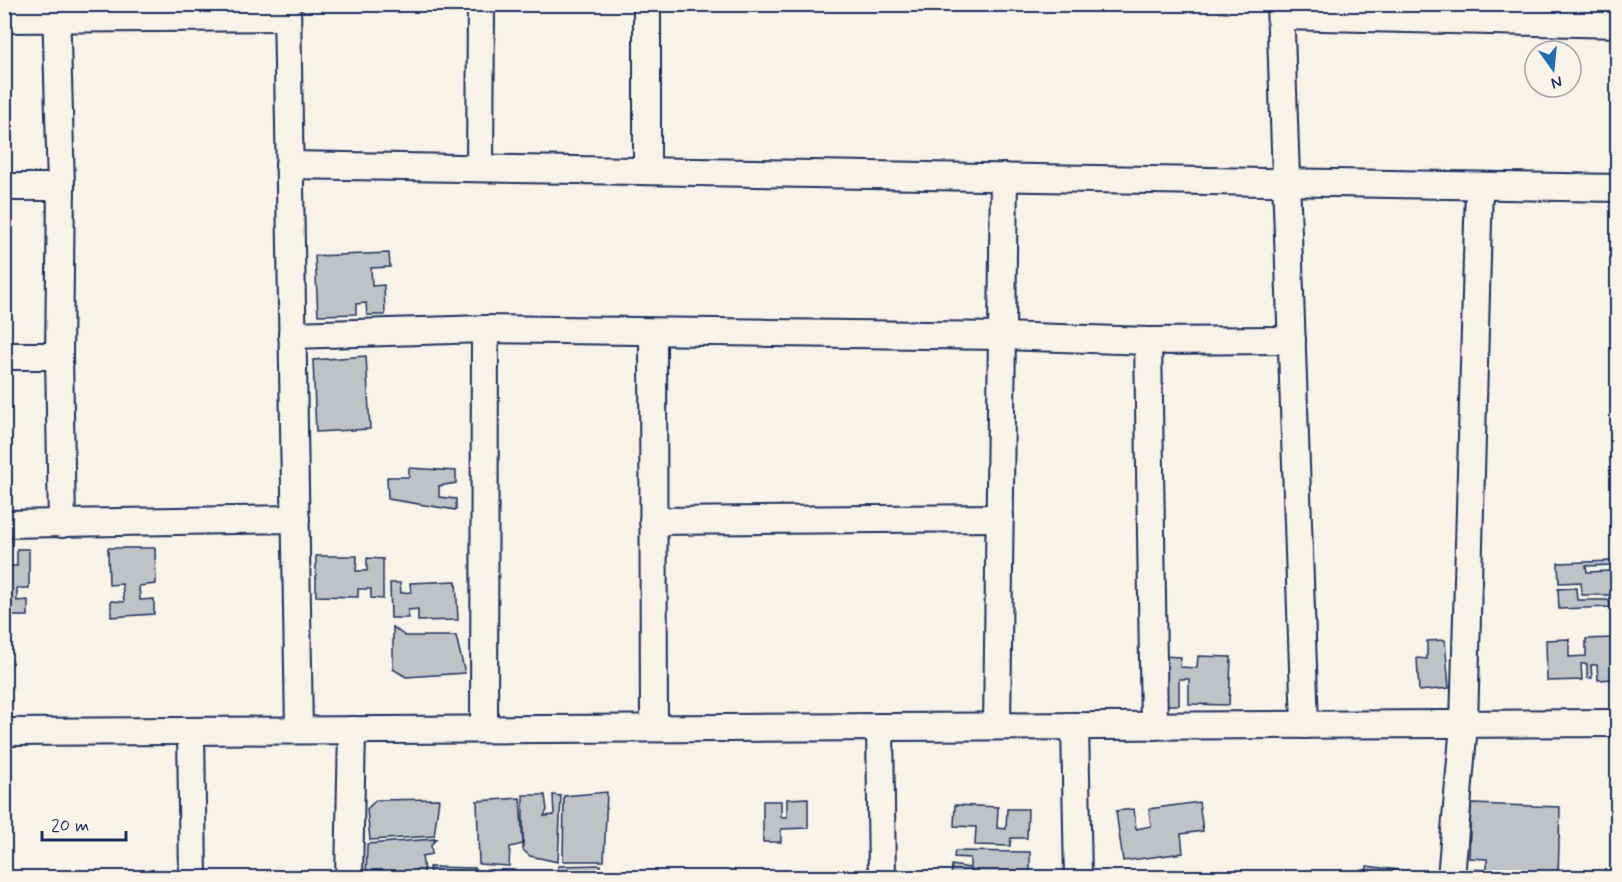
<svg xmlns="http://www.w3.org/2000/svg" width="1622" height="882" font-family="Mynerve,sans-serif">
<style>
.building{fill:#c0c3c5;stroke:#1b2f5e;stroke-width:1.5}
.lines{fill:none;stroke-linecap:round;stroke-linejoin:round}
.street-casing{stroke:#1b2f5e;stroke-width:30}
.street{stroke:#f7f3e8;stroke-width:26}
</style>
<rect width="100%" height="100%" fill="#f7f3e8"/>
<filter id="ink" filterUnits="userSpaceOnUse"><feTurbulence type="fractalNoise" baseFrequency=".0167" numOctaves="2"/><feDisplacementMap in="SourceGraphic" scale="12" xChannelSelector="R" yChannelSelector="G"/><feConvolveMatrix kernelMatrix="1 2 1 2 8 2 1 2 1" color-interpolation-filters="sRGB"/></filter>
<g filter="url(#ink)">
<!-- building -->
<g class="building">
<polygon points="389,253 390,267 371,268 372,286 384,285 385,315 367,315 366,303 356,304 356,314 318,315 315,256"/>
<polygon points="366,356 370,429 316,432 313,360"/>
<polygon points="409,468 456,471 456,483 439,486 439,497 456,499 456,510 388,499 387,477 409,477"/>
<polygon points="108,548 155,548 156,584 139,586 140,600 154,599 154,614 111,617 111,601 124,602 122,584 109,585"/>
<polygon points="17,549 29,549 29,588 17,588 17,601 28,600 28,616 4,616 4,550 6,566 17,566"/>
<polygon points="316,556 357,556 356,571 367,571 367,558 383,559 383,599 371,598 371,589 358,589 358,597 316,596"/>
<polygon points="1613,561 1613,565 1586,566 1587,572 1611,571 1611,595 1582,595 1581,582 1559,583 1558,563"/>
<polygon points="456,581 458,620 418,621 418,609 408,610 408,618 391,618 390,583 400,583 401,593 411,592 410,583"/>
<polygon points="1576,588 1577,600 1609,600 1610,607 1559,609 1558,589"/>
<polygon points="393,627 405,636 456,636 465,673 406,677 393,669"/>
<polygon points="1612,638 1614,679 1598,680 1597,665 1591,665 1592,678 1587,678 1587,664 1581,664 1582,680 1547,681 1546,640 1569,639 1569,657 1586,656 1586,639"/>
<polygon points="1445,640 1449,688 1419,691 1417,658 1427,659 1427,641"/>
<polygon points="1161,656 1181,657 1180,667 1197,668 1198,656 1231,657 1229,705 1189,704 1189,679 1179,679 1179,705 1159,705"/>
<polygon points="607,792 604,861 563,861 564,796"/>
<polygon points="523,795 545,795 547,810 544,816 554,815 553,795 561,796 558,862 530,856 523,850"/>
<polygon points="520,798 523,844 510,847 509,866 479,864 477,801"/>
<polygon points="808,798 808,828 781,829 781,842 763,842 763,801 781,801 781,817 787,817 787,799"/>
<polygon points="439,799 434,836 370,840 367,809 376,800"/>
<polygon points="1199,802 1203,831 1181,834 1183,853 1123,861 1116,811 1134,809 1136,829 1151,826 1149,809"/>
<polygon points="1471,804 1560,807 1558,878 1463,878 1463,869 1487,870 1487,859 1469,858"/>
<polygon points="955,805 998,807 997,828 1006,829 1007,809 1028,809 1027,838 1011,838 1010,846 975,845 976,827 954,826"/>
<polygon points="436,839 431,845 432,854 422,856 425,878 366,878 367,844"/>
<polygon points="955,851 1030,852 1030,878 951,878 952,865 970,868 970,858 954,857"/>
<polygon points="601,865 601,878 558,878 558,866"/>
<polygon points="1367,866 1436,875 1435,878 1365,878"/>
<polygon points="429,867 475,868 476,878 431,878"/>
<polygon points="807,871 807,878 763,878 763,872"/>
<rect x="1254" y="872" width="21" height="6"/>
</g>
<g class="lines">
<defs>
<g id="street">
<polyline points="56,4 61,187 59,356 62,524"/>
<polyline points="287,4 299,730"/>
<polyline points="647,4 647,171"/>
<polyline points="1280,4 1305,725"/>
<polyline points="1281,16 1618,24"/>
<polyline points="4,19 287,17"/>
<polyline points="289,165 1618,188"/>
<polyline points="480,168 481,4"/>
<polyline points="4,187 61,187"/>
<polyline points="653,333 654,728"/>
<polyline points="292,335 485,329 1002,336 1148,341 1292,340"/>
<polyline points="1148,341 1154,726"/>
<polyline points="4,356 59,356"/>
<polyline points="653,521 1000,518"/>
<polyline points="4,524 296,519"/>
<polyline points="997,726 1004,177"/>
<polyline points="1075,726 1078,878"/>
<polyline points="880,727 882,878"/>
<polyline points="484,729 485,329"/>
<polyline points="191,731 193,878"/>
<polyline points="4,732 1618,723"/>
<polyline points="349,878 352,730"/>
<polyline points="1451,878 1464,724 1479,186"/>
</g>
</defs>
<!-- street casing -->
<use href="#street" class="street-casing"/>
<!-- street -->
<use href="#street" class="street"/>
</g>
</g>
<!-- margin -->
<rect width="1622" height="882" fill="none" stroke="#f7f3e8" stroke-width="24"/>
<rect x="12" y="12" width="1598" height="858" fill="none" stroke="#1b2f5e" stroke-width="2" filter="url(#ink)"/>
<!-- north arrow -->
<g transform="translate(1553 69) rotate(165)"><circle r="28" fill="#f7f3e8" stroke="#9fa5b1" stroke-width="1.5"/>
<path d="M0-4.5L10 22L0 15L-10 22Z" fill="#1f6fb2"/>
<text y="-9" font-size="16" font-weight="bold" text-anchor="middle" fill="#1b2f5e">N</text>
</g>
<!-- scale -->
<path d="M42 831v9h84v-9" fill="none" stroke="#1b2f5e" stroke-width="3"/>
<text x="51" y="831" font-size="18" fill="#1b2f5e" stroke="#f7f3e8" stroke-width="4.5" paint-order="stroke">20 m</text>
</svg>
